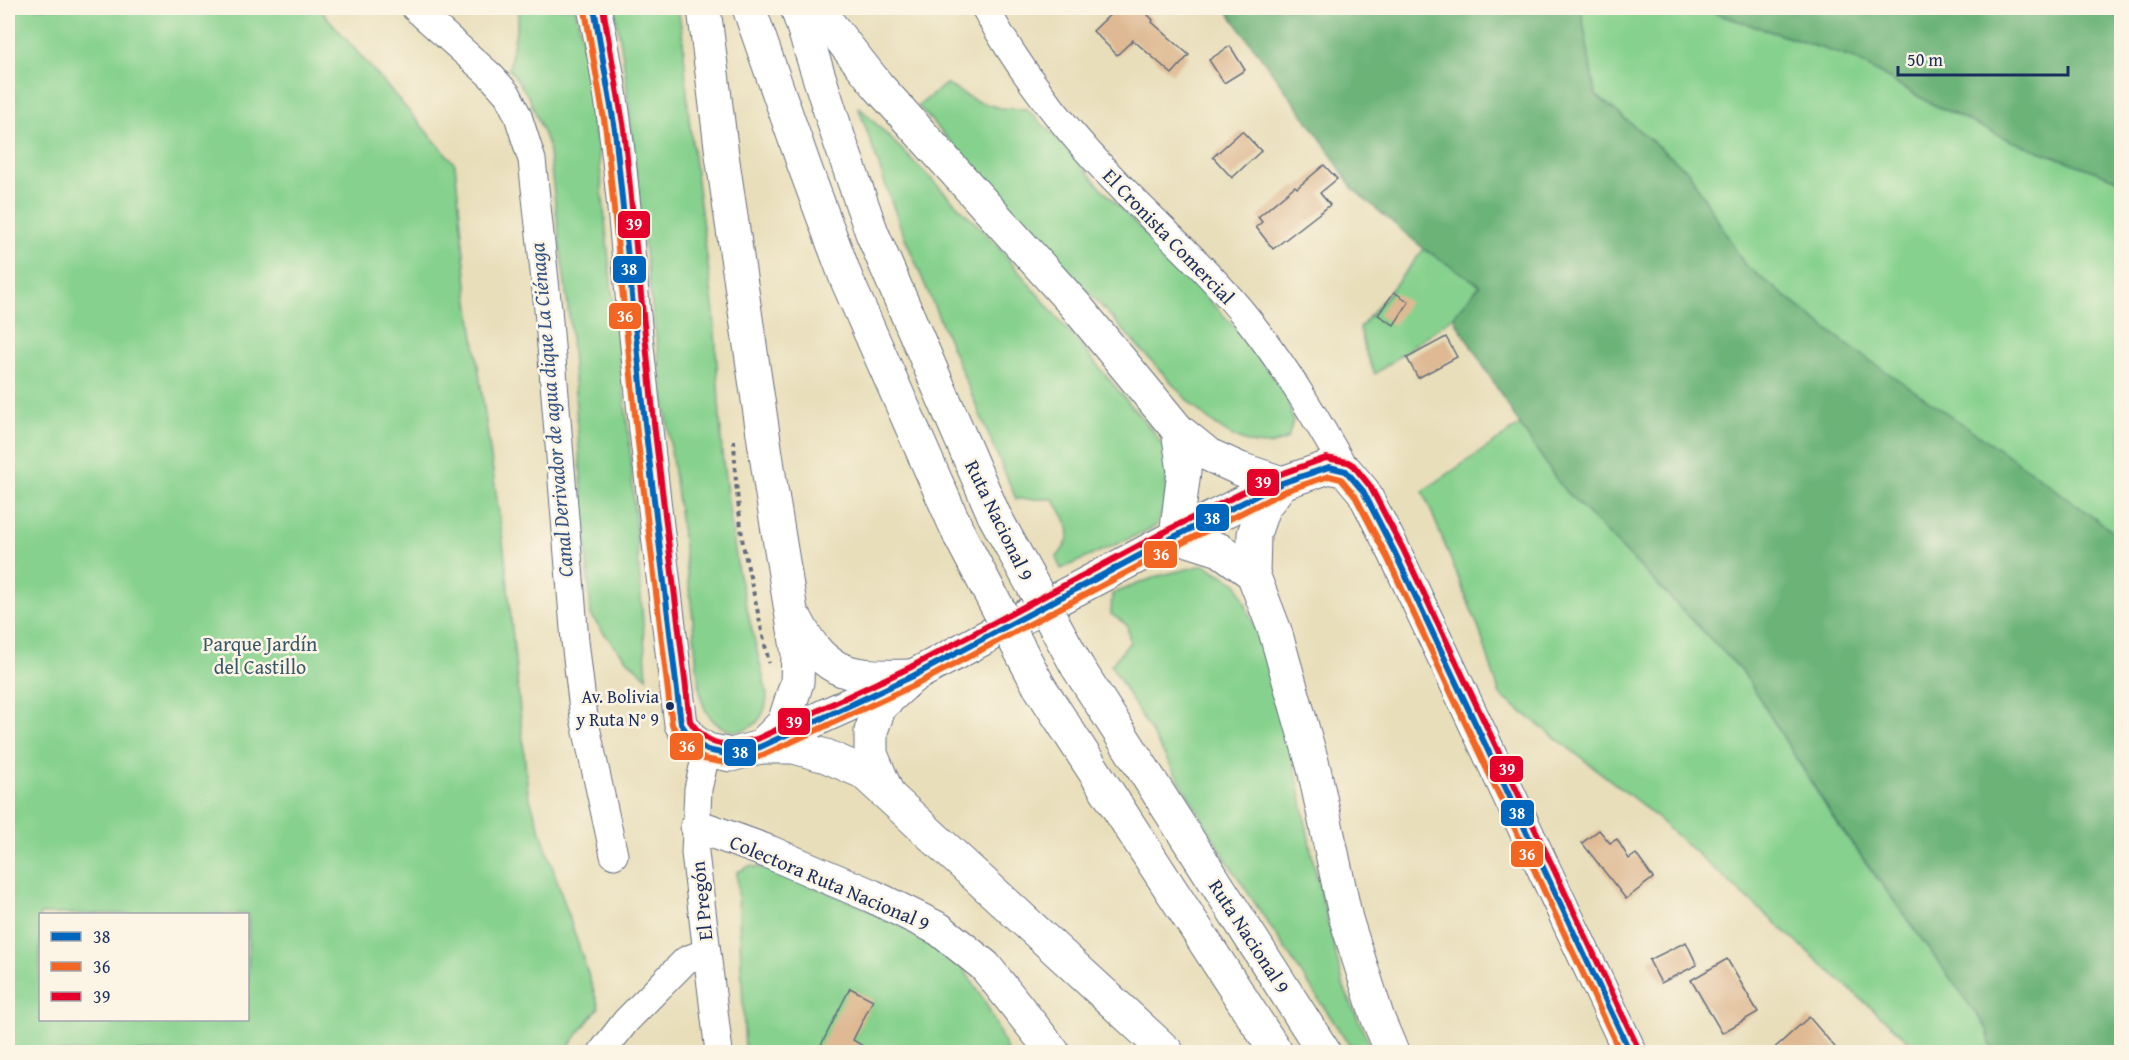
<svg xmlns="http://www.w3.org/2000/svg" width="2129" height="1060" font-family="'Gentium Book Plus',serif">
<style>
.green{fill:#86d18d;stroke:#508076;stroke-width:1.5;fill-rule:evenodd}
.forest{fill:#6cb378;stroke:#44716b;stroke-width:1.5}
.building{fill:#deb993}
.lines{fill:none;stroke-linecap:round;stroke-linejoin:round}
.minor-casing{stroke:#636c7e;stroke-width:29}
.tertiary-casing{stroke:#636c7e;stroke-width:35}
.motorway-casing{stroke:#636c7e;stroke-width:35}
.path{stroke:#636c7e;stroke-width:4;stroke-dasharray:4.5 4.5;stroke-linecap:butt}
.minor{stroke:#fff;stroke-width:27}
.tertiary{stroke:#fff;stroke-width:33}
.motorway{stroke:#fff;stroke-width:33}
.motorway-bridge-casing{stroke:#636c7e;stroke-width:35;stroke-linecap:butt}
.motorway-bridge{stroke:#fff;stroke-width:33}
.bus-1-casing{stroke:#fcf5e5;stroke-width:10}
.bus-2-casing{stroke:#fcf5e5;stroke-width:10}
.bus-3-casing{stroke:#fcf5e5;stroke-width:10}
.bus-1{stroke:#0065bd;stroke-width:6}
.bus-2{stroke:#f26522;stroke-width:6}
.bus-3{stroke:#e4002b;stroke-width:6}
.bus-dot{fill:#1b2f5e;stroke:#fcf5e5;stroke-width:2}
.labels{text-anchor:middle;dominant-baseline:central;stroke-width:5;stroke-linejoin:round;paint-order:stroke}
.bus-label{font-size:18px;fill:#1b2f5e;stroke:#fcf5e5;text-anchor:end}
.street-label{font-size:20px;fill:#1b2f5e;stroke:#fcf5e5}
.park-label{font-size:20px;fill:#36586a;stroke:#fcf5e5}
.water-label{font-size:21px;font-style:italic;fill:#365586;stroke:#fcf5e5}
.line-badge{stroke:#fcf5e5;stroke-width:2}
.badge-label{font-size:16px;text-anchor:middle;font-weight:bold;fill:#fff}
</style>
<rect width="100%" height="100%" fill="#fcf5e5"/>
<filter id="ink" filterUnits="userSpaceOnUse"><feTurbulence type="fractalNoise" baseFrequency=".0167" numOctaves="2"/><feDisplacementMap in="SourceGraphic" scale="12" xChannelSelector="R" yChannelSelector="G"/><feConvolveMatrix kernelMatrix="1 2 1 2 8 2 1 2 1" color-interpolation-filters="sRGB"/></filter>
<filter id="wash" filterUnits="userSpaceOnUse"><feTurbulence type="fractalNoise" baseFrequency=".008" numOctaves="4" result="noise"/><feDisplacementMap in="SourceGraphic" scale="24" xChannelSelector="R" yChannelSelector="G"/><feGaussianBlur stdDeviation="1.35" result="paint"/><feColorMatrix in="noise" values="0 0 0 0 0 0 0 0 0 0 0 0 0 0 0 0 0 1.4 0 .05"/><feComposite in="paint" operator="in"/></filter>
<g filter="url(#wash)">
<rect width="100%" height="100%" fill="#e8deba"/>
<!-- green -->
<g class="green">
<path d="M 8,8 L 319,8 L 455,164 L 468,295 L 505,556 L 528,793 L 599,1007 L 564,1052 L 8,1052 ZM 248,914 L 248,1020 L 40,1020 L 40,914 Z"/>
<path d="M 520,8 L 575,8 L 584,46 L 594,130 L 598,147 L 611,282 L 629,437 L 647,677 C 624,659 607,639 591,615 L 570,324 L 548,145 L 529,97 L 509,69 Z"/>
<path d="M 614,8 L 678,8 L 683,40 L 689,118 L 714,313 L 722,453 L 728,502 L 738,571 L 767,693 C 767,744 707,743 700,692 C 696,665 695,638 692,611 C 675,474 655,338 639,201 C 631,136 628,71 614,8 Z"/>
<polygon points="1581,8 1706,8 1720,15 1855,59 1928,102 2012,141 2121,181 2121,538 2031,471 1849,346 1744,264 1688,171 1595,94"/>
<path d="M 946,84 L 974,100 L 1000,108 L 1026,109 L 1063,143 L 1093,179 L 1248,341 L 1287,397 L 1293,421 L 1288,438 C 1254,459 1214,426 1190,403 L 918,106 Z"/>
<path d="M 858,106 L 993,241 L 1155,434 L 1169,456 L 1164,509 L 1155,527 L 1061,569 L 1056,558 C 1078,533 1068,524 1053,499 L 1016,499 L 900,226 Z"/>
<polygon points="1424,249 1481,285 1453,317 1375,374 1365,350 1360,328"/>
<polygon points="1520,425 1561,486 1743,672 1833,818 1988,1029 1992,1052 1921,1052 1641,804 1500,695 1479,629 1423,491"/>
<polygon points="1204,565 1237,583 1281,694 1313,860 1344,988 1373,1052 1356,1052 1345,1039 1229,864 1111,665 1130,642 1127,625 1111,614 1112,594 1158,576"/>
<polygon points="750,866 774,870 899,922 936,945 959,962 986,1003 1008,1052 745,1052 737,872"/>
</g>
<!-- forest -->
<g class="forest">
<polygon points="1225,8 1581,8 1595,94 1688,171 1744,264 1849,346 2031,471 2121,538 2121,1052 1992,1052 1987,1029 1833,817 1743,672 1561,486 1520,425 1453,317 1480,285 1424,249 1353,189 1321,139"/>
<polygon points="1706,8 2099,8 2122,16 2121,181 2012,141 1928,102 1855,59 1720,15"/>
</g>
<g id="blocks">
<!-- building -->
<g class="building">
<polygon points="1117,8 1141,8 1153,20 1152,22 1189,55 1172,74 1133,40 1117,55 1093,31"/>
<polygon points="1230,46 1245,70 1224,83 1209,60"/>
<polygon points="1242,131 1261,151 1232,178 1213,157"/>
<polygon points="1324,165 1337,179 1320,193 1330,205 1273,249 1256,227 1262,222 1258,217 1295,186 1297,188"/>
<polygon points="1394,292 1409,302 1394,325 1378,315"/>
<polygon points="1446,337 1457,357 1418,378 1407,358"/>
<polygon points="1599,830 1610,843 1617,839 1629,859 1636,854 1653,878 1626,899 1582,843"/>
<polygon points="1686,942 1697,965 1661,983 1649,960"/>
<polygon points="1727,959 1758,1012 1722,1033 1691,980"/>
<polygon points="850,988 873,1000 853,1040 874,1053 817,1053"/>
<polygon points="1809,1017 1840,1053 1769,1053"/>
</g>
</g>
</g>
<g filter="url(#ink)">
<use href="#blocks" fill-opacity="0" stroke="#636c7e" stroke-width="1.5"/>
<g class="lines">
<defs>
<g id="minor">
<polyline points="415,8 491,76 508,95 518,116 532,160 548,309 575,641 584,718 614,855"/>
<path d="M 985,8 C 1022,75 1070,136 1125,191 C 1167,234 1213,275 1250,322 C 1287,369 1317,420 1346,471"/>
<polyline points="707,750 698,789 695,853 719,1052"/>
<polyline points="602,1052 626,1021 686,960 706,952"/>
</g>
<g id="tertiary">
<path d="M 594,8 C 619,115 625,227 636,336 C 649,466 665,595 681,724 L 692,740 L 707,750 L 731,755 L 760,747 L 826,715 L 913,676 L 1176,536 L 1282,483 L 1329,467 L 1346,471 L 1363,491 L 1395,553 L 1630,1052"/>
<polyline points="697,826 769,852 872,896 939,929 985,966 1053,1052"/>
</g>
<g id="motorway">
<polyline points="704,8 722,155 771,488 798,654 797,682 784,723 760,747"/>
<polyline points="749,8 804,165 846,278 960,536"/>
<polyline points="797,8 837,133 872,233 994,515"/>
<polyline points="818,8 829,24 878,86 1075,305 1178,430 1184,471 1176,536 1220,550 1253,574 1275,631 1314,769 1346,919 1378,1019 1392,1052"/>
<polyline points="1178,430 1209,455 1240,469 1282,483 1263,508 1254,534 1253,574"/>
<path d="M 797,621 C 826,679 855,677 913,676"/>
<polyline points="1077,666 1324,1052"/>
<polyline points="1039,686 1276,1052"/>
<polyline points="760,747 794,747 826,756 863,772 1167,1052"/>
<polyline points="887,792 871,754 871,731 880,706 913,676"/>
</g>
</defs>
<!-- minor casing -->
<use href="#minor" class="minor-casing"/>
<!-- tertiary casing -->
<use href="#tertiary" class="tertiary-casing"/>
<!-- motorway casing -->
<use href="#motorway" class="motorway-casing"/>
<!-- path -->
<polyline class="path" points="734,440 736,483 743,545 769,663"/>
<!-- minor -->
<use href="#minor" class="minor"/>
<!-- tertiary -->
<use href="#tertiary" class="tertiary"/>
<!-- motorway -->
<use href="#motorway" class="motorway"/>
<defs>
<g id="motorway-bridge">
<polyline points="994,515 1077,666"/>
<polyline points="960,536 1039,686"/>
</g>
</defs>
<!-- motorway-bridge casing -->
<use href="#motorway-bridge" class="motorway-bridge-casing"/>
<!-- motorway-bridge -->
<use href="#motorway-bridge" class="motorway-bridge"/>
<defs>
<polyline id="bus-1" points="594,8 615,130 646,433 681,724 692,740 707,750 731,755 760,747 913,676 1176,536 1282,483 1329,467 1346,471 1363,491 1395,553 1630,1052"/>
<polyline id="bus-2" points="585,10 606,131 637,434 672,725 686,746 704,759 732,764 763,755 917,684 1180,544 1285,491 1329,476 1341,479 1355,496 1387,557 1620,1052"/>
<path id="bus-3" d="M 603,8 L 624,129 L 655,432 L 690,721 C 709,749 726,747 757,739 L 909,668 L 1172,528 L 1278,475 L 1326,458 L 1348,462 L 1353,465 L 1370,486 L 1403,549 L 1638,1048"/>
</defs>
<!-- bus-1 casing -->
<use href="#bus-1" class="bus-1-casing"/>
<!-- bus-2 casing -->
<use href="#bus-2" class="bus-2-casing"/>
<!-- bus-3 casing -->
<use href="#bus-3" class="bus-3-casing"/>
<!-- bus-1 -->
<use href="#bus-1" class="bus-1"/>
<!-- bus-2 -->
<use href="#bus-2" class="bus-2"/>
<!-- bus-3 -->
<use href="#bus-3" class="bus-3"/>
</g>
</g>
<!-- markers -->
<circle class="bus-dot" cx="670" cy="706" r="5"/>
<g class="labels">
<!-- bus labels -->
<g class="bus-label">
<text x="659" y="696">Av. Bolivia<tspan x="659" dy="23">y Ruta N° 9</tspan></text>
</g>
<!-- street labels -->
<g class="street-label">
<text transform="translate(1169 236) rotate(46)">El Cronista Comercial</text>
<text transform="translate(1000 520) rotate(64)">Ruta Nacional 9</text>
<text transform="translate(830 882) rotate(23)">Colectora Ruta Nacional 9</text>
<text transform="translate(701 901) rotate(-96)">El Pregón</text>
<text transform="translate(1250 936) rotate(57)">Ruta Nacional 9</text>
</g>
<!-- park labels -->
<g class="park-label">
<text x="260" y="643">Parque Jardín<tspan x="260" dy="23">del Castillo</tspan></text>
</g>
<!-- water labels -->
<g class="water-label">
<text transform="translate(551 410) rotate(-95)">Canal Derivador de agua dique La Ciénaga</text>
</g>
</g>
<g class="line-badge">
<rect x="617" y="210" width="34" height="29" rx="6" fill="#e4002b"/>
<rect x="612" y="255" width="35" height="29" rx="6" fill="#0065bd"/>
<rect x="608" y="302" width="34" height="28" rx="6" fill="#f26522"/>
<rect x="1246" y="468" width="34" height="29" rx="6" fill="#e4002b"/>
<rect x="1195" y="503" width="35" height="29" rx="6" fill="#0065bd"/>
<rect x="1143" y="540" width="35" height="29" rx="6" fill="#f26522"/>
<rect x="777" y="707" width="34" height="29" rx="6" fill="#e4002b"/>
<rect x="669" y="732" width="35" height="29" rx="6" fill="#f26522"/>
<rect x="723" y="738" width="34" height="29" rx="6" fill="#0065bd"/>
<rect x="1489" y="755" width="35" height="28" rx="6" fill="#e4002b"/>
<rect x="1500" y="799" width="35" height="28" rx="6" fill="#0065bd"/>
<rect x="1510" y="840" width="34" height="28" rx="6" fill="#f26522"/>
</g>
<g class="badge-label">
<text x="634" y="230">39</text>
<text x="629" y="275">38</text>
<text x="625" y="322">36</text>
<text x="1263" y="488">39</text>
<text x="1212" y="524">38</text>
<text x="1161" y="560">36</text>
<text x="794" y="728">39</text>
<text x="687" y="752">36</text>
<text x="740" y="758">38</text>
<text x="1507" y="775">39</text>
<text x="1517" y="819">38</text>
<text x="1527" y="860">36</text>
</g>
<!-- margin -->
<rect width="2129" height="1060" fill="none" stroke="#fcf5e5" stroke-width="30"/>
<!-- legend -->
<rect x="39" y="913" width="210" height="108" fill="#fcf5e5" stroke="#a2a6af" stroke-width="1.5"/>
<rect x="51" y="932" width="30" height="9" fill="#0065bd" stroke="#a2a6af" stroke-width="1.5"/>
<text x="93" y="943" font-size="18" fill="#1b2f5e">38</text>
<rect x="51" y="962" width="30" height="9" fill="#f26522" stroke="#a2a6af" stroke-width="1.5"/>
<text x="93" y="973" font-size="18" fill="#1b2f5e">36</text>
<rect x="51" y="992" width="30" height="9" fill="#e4002b" stroke="#a2a6af" stroke-width="1.5"/>
<text x="93" y="1003" font-size="18" fill="#1b2f5e">39</text>
<!-- scale -->
<path d="M1898 66v9h170v-9" fill="none" stroke="#1b2f5e" stroke-width="3"/>
<text x="1907" y="66" font-size="18" fill="#1b2f5e" stroke="#fcf5e5" stroke-width="4.5" paint-order="stroke">50 m</text>
</svg>
